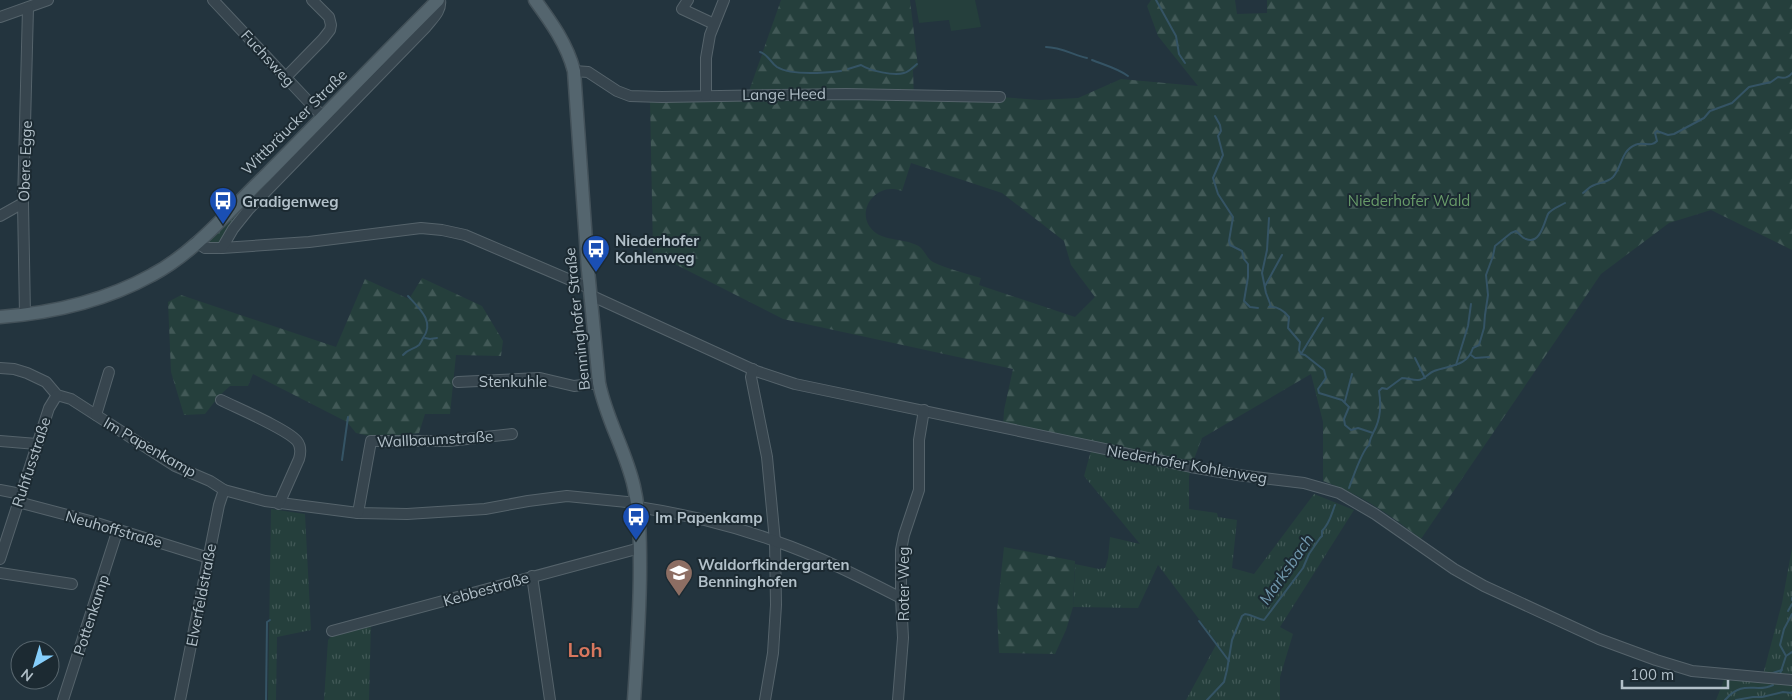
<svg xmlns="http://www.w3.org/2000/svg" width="1792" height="700" font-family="Mulish,sans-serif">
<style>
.grass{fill:url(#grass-tufts)}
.forest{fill:url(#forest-firs);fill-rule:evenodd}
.garden{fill:#253f3c}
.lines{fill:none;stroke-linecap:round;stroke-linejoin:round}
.stream{stroke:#355465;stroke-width:2}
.minor-casing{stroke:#55636b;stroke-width:12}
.major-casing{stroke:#435159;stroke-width:15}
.minor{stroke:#37454e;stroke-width:10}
.major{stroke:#54656e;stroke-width:12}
.labels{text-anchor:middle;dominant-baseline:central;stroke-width:4;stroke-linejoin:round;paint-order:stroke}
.street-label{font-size:15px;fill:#b2c0c9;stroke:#1c2a32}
.park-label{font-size:15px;fill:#689b69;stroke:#1c2a32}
.poi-label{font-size:15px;font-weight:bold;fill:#b2c0c9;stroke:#1c2a32;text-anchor:start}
.water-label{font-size:16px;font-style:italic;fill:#7198ad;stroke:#1c2a32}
.district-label{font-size:20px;font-weight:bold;fill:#d8775e;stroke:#1c2a32}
</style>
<defs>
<pattern id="grass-tufts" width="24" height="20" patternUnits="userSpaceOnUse" patternTransform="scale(1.25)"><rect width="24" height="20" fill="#253f3c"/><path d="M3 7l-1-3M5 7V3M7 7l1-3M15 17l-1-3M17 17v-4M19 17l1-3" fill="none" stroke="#425957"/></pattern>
<pattern id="forest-firs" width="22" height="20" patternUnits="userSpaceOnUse" patternTransform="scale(1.25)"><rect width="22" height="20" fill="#253f3c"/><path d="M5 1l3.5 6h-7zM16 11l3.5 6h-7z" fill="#425957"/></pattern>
</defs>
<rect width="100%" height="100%" fill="#23343e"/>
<!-- grass -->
<g class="grass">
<path d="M 237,209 L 241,215 L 221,243 C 215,245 211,244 207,239 Z"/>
<polygon points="1092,447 1191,467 1189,477 1189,509 1217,513 1218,517 1237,520 1232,568 1254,574 1314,494 1354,510 1280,627 1293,634 1280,677 1280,700 1186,700 1217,643 1158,565 1138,608 1073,607 1075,564 1099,569 1105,568 1108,558 1110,537 1140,544 1084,476"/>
<polygon points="271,509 305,514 311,630 277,637 276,700 268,700"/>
<polygon points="1792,548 1792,700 1716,700 1724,680 1761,682 1782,603"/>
<polygon points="371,622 369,700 324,700 328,640 334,633"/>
</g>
<!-- forest -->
<g class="forest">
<path d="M 781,0 L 910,0 L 918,66 L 913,70 L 914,99 L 1000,97 L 1040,100 L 1078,98 L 1121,79 L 1198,86 L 1158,36 L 1147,6 L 1151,0 L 1235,0 L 1237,14 L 1267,13 L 1267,0 L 1792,0 L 1792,250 L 1711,210 L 1669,223 L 1601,274 L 1421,539 C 1390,515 1361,494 1323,481 L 1323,422 L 1311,374 L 1202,438 L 1191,467 L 1003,427 L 1004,410 L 1013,369 L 783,319 L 653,253 L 650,100 L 748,94 ZM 911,163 L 1002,193 L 1064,241 L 1071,265 L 1095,297 L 1075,317 L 979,285 L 981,278 C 965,273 947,269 933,262 C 927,259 925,251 920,247 C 909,239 887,241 876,233 C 852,216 874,180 902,191 Z"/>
<polygon points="422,278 482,306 503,341 501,356 456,355 450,414 425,414 419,433 378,438 356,433 347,422 253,374 248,386 230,386 219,396 205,414 184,415 171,372 168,302 181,295 336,347 365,279 409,299"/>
<polygon points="1004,547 1075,561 1073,607 1066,630 1055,654 999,653 997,611"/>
</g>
<!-- garden -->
<polygon class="garden" points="915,0 975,0 981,27 951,31 949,20 919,23"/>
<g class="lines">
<!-- stream -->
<g class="stream">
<polyline points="1156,0 1176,36 1179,54 1185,63"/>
<path d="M 1046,47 C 1060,47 1074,55 1087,58"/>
<path d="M 760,52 C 768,54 770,62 777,67 C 792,76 824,73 841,71"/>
<path d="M 1092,60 C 1104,65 1117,68 1128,76"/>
<path d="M 848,69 L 861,65 C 870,71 894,76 904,73 C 909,72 913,67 917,64"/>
<polyline points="1215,116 1220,125 1221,131 1218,136 1223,155 1213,178 1218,194 1233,217 1229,241 1230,245 1242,251 1244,259 1248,264 1248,277 1244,301 1250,307 1258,308"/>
<path d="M 1583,193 C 1586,191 1589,187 1592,186 C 1600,182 1607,183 1613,177 C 1622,167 1621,151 1635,145 C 1643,141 1651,148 1657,141 L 1655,133 L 1657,131 L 1668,135 L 1674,134 L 1704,118 L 1710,111 L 1732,103 L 1749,87 L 1771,82 L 1778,77 C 1784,79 1788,78 1792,73"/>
<polyline points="1269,218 1267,250 1262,273 1266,293 1271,306"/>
<polyline points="1265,286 1282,255"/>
<path d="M 1269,307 C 1277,306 1284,311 1289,317 L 1288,328 L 1300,342 L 1299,350 L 1301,354 L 1305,355 L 1324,370 L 1326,378 L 1318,389 L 1319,393 L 1342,400 L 1349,407 L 1344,419 L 1345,425 L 1351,430 L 1358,428 L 1373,433"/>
<polyline points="425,338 430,339 437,338"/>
<polyline points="1301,354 1323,318"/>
<path d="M 403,355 C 409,348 413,350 419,345 C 420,344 422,340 423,338 C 435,322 420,309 408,296"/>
<polyline points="1471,355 1475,358 1489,357"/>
<polyline points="1415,358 1425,378"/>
<polyline points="1456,365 1468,326 1471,304"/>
<polyline points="1345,401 1352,374"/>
<polyline points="342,460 348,417"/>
<path d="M 1349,488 C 1353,478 1362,450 1369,445 C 1370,437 1373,434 1376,427 C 1381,415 1381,403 1379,391 L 1382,388 L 1387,389 L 1402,378 C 1407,378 1412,380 1417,380 C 1424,381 1428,373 1434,371 C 1450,365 1467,367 1473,348 L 1479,345 L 1484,328 L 1485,315 L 1488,295 L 1486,275 L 1493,256 L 1495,246 L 1511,233 L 1516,231 C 1520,234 1522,238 1526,239 C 1540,245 1544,223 1548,214 C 1551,209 1560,206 1565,203"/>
<polyline points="1792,598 1792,600"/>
<polyline points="1788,611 1792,604"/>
<polyline points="1199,621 1229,661"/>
<polyline points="1786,656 1792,652"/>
<polyline points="1770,674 1782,670"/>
<polyline points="1780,674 1786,656 1780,645 1784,629 1792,614"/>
<polyline points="266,700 267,622 270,620"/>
<path d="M 1207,700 L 1224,682 L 1227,670 L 1232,640 L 1242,616 L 1245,614 C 1253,615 1257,619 1264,620 L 1303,568 L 1309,554 L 1320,538 L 1322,536 L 1322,531 C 1330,523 1331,515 1335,505"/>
<path d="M 1725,700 C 1744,678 1756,694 1773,685"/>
<polyline points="1736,700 1753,697 1762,697 1783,692 1792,693"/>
</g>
<defs>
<g id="minor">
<polyline points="213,0 323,117"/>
<polyline points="688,0 682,9 714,24"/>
<polyline points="0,17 48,0"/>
<polyline points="574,71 588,72 617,91 630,96 662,97 846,94 1000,97"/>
<polyline points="286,77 323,39 330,30 331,25 329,17 312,0"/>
<polyline points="706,96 706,58 710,35 724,0"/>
<polyline points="0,216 23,203"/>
<polyline points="196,242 205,248 222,248 309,242 421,228 442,230 465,235 589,288"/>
<path d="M 222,248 L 233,229 L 249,209 L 426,27 C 432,19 442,11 440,0"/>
<polyline points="590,295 756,371 795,384 1191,467 1238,475 1304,483 1339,493 1375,514 1454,569 1484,586 1599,639 1656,660 1692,671 1792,680"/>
<polyline points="25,315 23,203 28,8"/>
<polyline points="0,368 14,369 27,373 46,382 57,395 71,399 175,466 210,481 224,490 265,501 358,513 407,514 485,509 528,501 567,496 637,503"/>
<polyline points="753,369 751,377 767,457 775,541 776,605 773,653 765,700"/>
<polyline points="458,382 540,378 574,386 599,383"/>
<path d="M 221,400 C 237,408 287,429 297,441 C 301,446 301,452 299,459 L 279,504"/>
<polyline points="96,415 109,372"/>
<polyline points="0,441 37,444"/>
<polyline points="0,490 21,494"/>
<polyline points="18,502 90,521 209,558"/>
<path d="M 638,507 C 684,514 731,525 775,541 C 819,556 860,577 901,598"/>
<polyline points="358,513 371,441 449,441 512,434"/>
<polyline points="0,559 49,408 57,395"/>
<polyline points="0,573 72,584"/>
<polyline points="532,576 550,700"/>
<polyline points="332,631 640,548"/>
<polyline points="63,700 118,529"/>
<polyline points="180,700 219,505 224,490"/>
<polyline points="898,700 903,638 901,598 901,550 904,535 919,490 919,440 924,410"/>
</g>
<g id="major">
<path d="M 535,0 C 551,22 567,44 574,71 L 588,270 L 599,383 C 606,419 626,451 634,487 C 640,513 640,540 640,567 C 640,611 637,656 634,700"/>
<path d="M 0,317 C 53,313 105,301 152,275 C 194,253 229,211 263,178 C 321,119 379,59 438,0"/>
</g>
</defs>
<!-- minor casing -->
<use href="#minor" class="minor-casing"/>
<!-- major casing -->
<use href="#major" class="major-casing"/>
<!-- minor -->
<use href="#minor" class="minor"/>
<!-- major -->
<use href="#major" class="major"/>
</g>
<!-- icons -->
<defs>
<symbol id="bus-pin" viewBox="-11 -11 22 30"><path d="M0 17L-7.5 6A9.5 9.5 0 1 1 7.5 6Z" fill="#1a4fb4" stroke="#1c2a32"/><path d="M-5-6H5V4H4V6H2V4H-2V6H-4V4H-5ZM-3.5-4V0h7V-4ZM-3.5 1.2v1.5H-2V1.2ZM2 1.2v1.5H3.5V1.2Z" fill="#fff"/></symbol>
<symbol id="school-pin" viewBox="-11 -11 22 30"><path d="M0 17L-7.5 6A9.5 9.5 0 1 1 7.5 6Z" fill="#8d6e63" stroke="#1c2a32"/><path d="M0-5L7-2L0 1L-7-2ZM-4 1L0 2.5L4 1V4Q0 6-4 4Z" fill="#fff"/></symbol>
</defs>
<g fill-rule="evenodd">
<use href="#bus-pin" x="207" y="185" width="32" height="43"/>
<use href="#bus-pin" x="580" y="233" width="32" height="43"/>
<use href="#bus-pin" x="620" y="501" width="32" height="43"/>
<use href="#school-pin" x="663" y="557" width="32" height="43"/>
</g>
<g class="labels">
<!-- street labels -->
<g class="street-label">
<text transform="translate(268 58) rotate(47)">Fuchsweg</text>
<text transform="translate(784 94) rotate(-1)">Lange Heed</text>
<text transform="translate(294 122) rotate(-45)">Wittbräucker Straße</text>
<text transform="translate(25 161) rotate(-88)">Obere Egge</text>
<text transform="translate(577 319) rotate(-96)">Benninghofer Straße</text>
<text x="513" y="381">Stenkuhle</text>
<text transform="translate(435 439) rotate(-3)">Wallbaumstraße</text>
<text transform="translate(150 447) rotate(30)">Im Papenkamp</text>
<text transform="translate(31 462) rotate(-72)">Ruhfusstraße</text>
<text transform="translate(1187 464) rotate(10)">Niederhofer Kohlenweg</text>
<text transform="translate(114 529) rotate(16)">Neuhoffstraße</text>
<text transform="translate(903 584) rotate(-90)">Roter Weg</text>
<text transform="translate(486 589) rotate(-16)">Kebbestraße</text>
<text transform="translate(201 595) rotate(-79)">Elverfeldstraße</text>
<text transform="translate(91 615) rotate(-72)">Pottenkamp</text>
</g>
<!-- park labels -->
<g class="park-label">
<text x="1409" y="200">Niederhofer Wald</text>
</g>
<!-- poi labels -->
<g class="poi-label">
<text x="242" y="201">Gradigenweg</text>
<text x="615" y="240">Niederhofer<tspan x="615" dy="17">Kohlenweg</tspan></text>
<text x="655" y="517">Im Papenkamp</text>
<text x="698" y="564">Waldorfkindergarten<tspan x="698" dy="17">Benninghofen</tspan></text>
</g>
<!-- water labels -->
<g class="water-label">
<text transform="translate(1286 569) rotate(-55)">Marksbach</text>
</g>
<!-- district labels -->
<g class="district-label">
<text x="585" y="649">Loh</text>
</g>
</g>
<!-- north arrow -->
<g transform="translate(35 665) rotate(218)"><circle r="24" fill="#1c2a32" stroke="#58666e"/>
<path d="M0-4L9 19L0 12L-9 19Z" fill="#85cefb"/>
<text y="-8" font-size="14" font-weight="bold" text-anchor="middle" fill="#b2c0c9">N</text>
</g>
<!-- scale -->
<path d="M1622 680v8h106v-8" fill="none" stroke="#b2c0c9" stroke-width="2.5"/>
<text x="1630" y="680" font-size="15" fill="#b2c0c9" stroke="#1c2a32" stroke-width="4" paint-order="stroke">100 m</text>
</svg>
